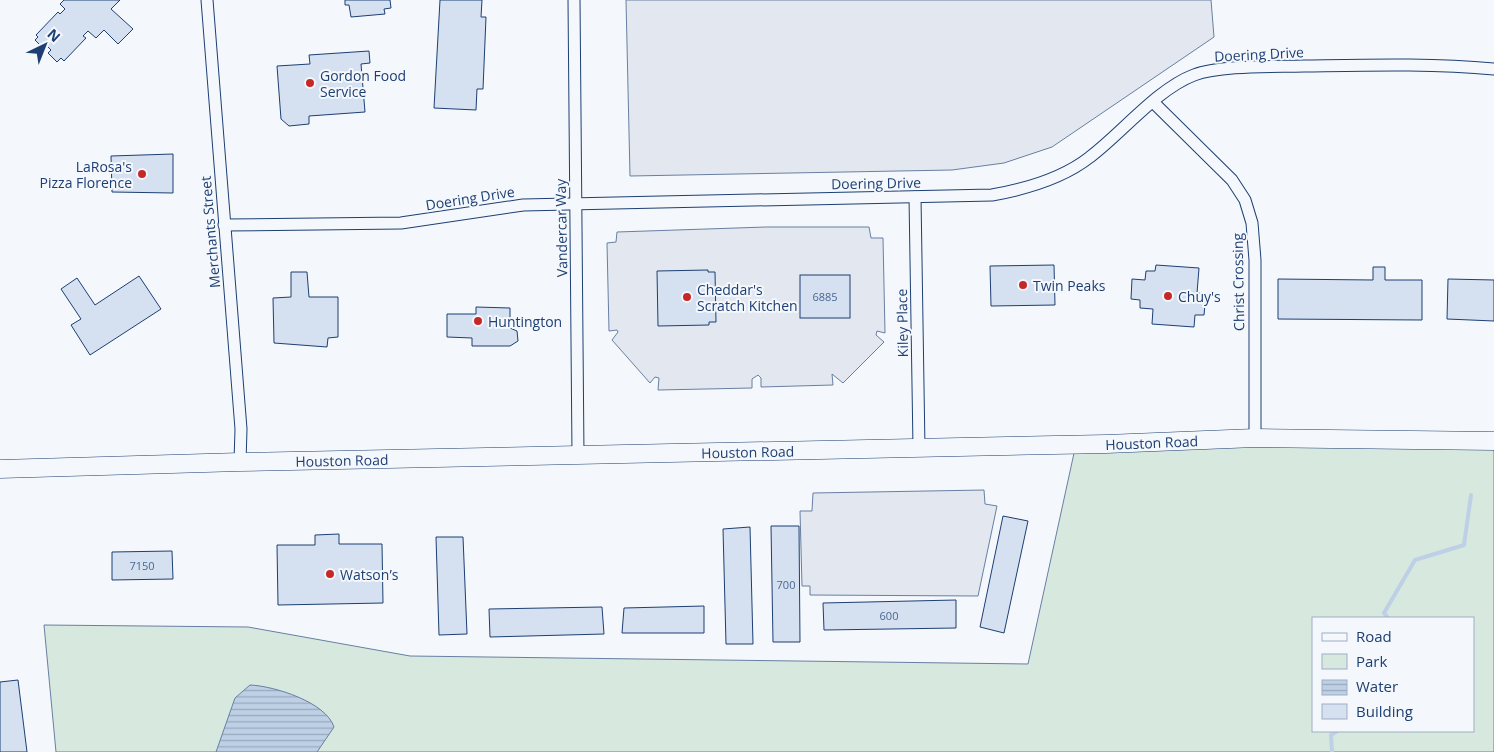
<svg xmlns="http://www.w3.org/2000/svg" width="1494" height="752" font-family="'Open Sans',sans-serif">
<style>
.green{fill:#d7e8df;stroke:#687fa3;fill-rule:evenodd}
.parking{fill:#e3e8f0;stroke:#687fa3}
.water{fill:url(#water-rules);stroke:#687fa3}
.lines{fill:none;stroke-linecap:round;stroke-linejoin:round}
.stream{stroke:#bed0e5;stroke-width:4}
.building{fill:#d5e0f0;stroke:#1d3f73}
.minor-casing{stroke:#1d3f73;stroke-width:13}
.primary-casing{stroke:#1d3f73;stroke-width:19}
.minor{stroke:#f4f7fb;stroke-width:11}
.primary{stroke:#f4f7fb;stroke-width:18}
.poi-dot{fill:#c62828;stroke:#f4f7fb;stroke-width:2}
.labels{text-anchor:middle;dominant-baseline:central;stroke-width:4;stroke-linejoin:round;paint-order:stroke}
.number-label{font-size:11px;fill:#4b6792}
.street-label{font-size:14px;fill:#1d3f73;stroke:#f4f7fb}
.poi-label{font-size:14px;fill:#1d3f73;stroke:#f4f7fb;text-anchor:start}
</style>
<defs>
<pattern id="water-rules" width="6" height="5" patternUnits="userSpaceOnUse" patternTransform="scale(1.25)"><rect width="6" height="5" fill="#bed0e5"/><path d="M0 2.5h6" fill="none" stroke="#9aaabe"/></pattern>
</defs>
<rect width="100%" height="100%" fill="#f4f7fb"/>
<!-- green -->
<path class="green" d="M 1494,441 L 1494,752 L 56,752 L 44,625 L 248,627 L 410,656 L 1028,664 L 1076,444 ZM 1313,618 L 1473,618 L 1473,731 L 1313,731 Z"/>
<!-- parking -->
<g class="parking">
<polygon points="626,0 1211,0 1214,37 1052,147 1004,163 952,170 630,176"/>
<polygon points="766,227 869,227 871,238 883,238 885,333 877,331 876,335 884,342 843,383 832,374 833,385 761,387 761,378 758,375 752,379 752,388 658,390 659,378 655,377 650,383 612,340 618,332 617,330 609,331 607,243 616,242 617,232"/>
<polygon points="984,490 985,504 997,506 978,596 810,595 810,586 802,586 800,511 812,511 813,493"/>
</g>
<!-- water -->
<path class="water" d="M 250,685 C 274,686 326,702 334,727 L 317,752 L 216,752 L 235,698 Z"/>
<g class="lines">
<!-- stream -->
<g class="stream">
<polyline points="1388,618 1384,613 1415,560 1464,545 1471,495"/>
<polyline points="1332,752 1331,735 1337,731"/>
</g>
</g>
<!-- building -->
<g class="building">
<polygon points="64,0 120,0 111,9 133,29 118,44 104,30 96,38 88,31 83,36 86,38 64,61 61,58 57,62 48,53 51,50 47,46 44,49 35,40 38,37 36,35 58,12 60,14 65,9 60,4"/>
<polygon points="345,0 390,0 391,8 384,9 385,14 351,17 349,5 345,5"/>
<polygon points="440,0 482,0 481,17 486,17 483,89 477,89 476,110 434,108"/>
<polygon points="369,51 370,63 361,64 365,112 309,116 309,124 289,126 281,119 277,66 310,64 309,55"/>
<polygon points="173,154 173,193 112,192 111,156"/>
<polygon points="1054,265 1055,305 991,306 990,266"/>
<polygon points="1156,265 1199,268 1197,293 1206,294 1204,315 1195,315 1194,327 1152,324 1153,309 1140,308 1140,300 1131,299 1132,279 1145,280 1146,271 1155,271"/>
<polygon points="1373,267 1385,267 1385,280 1422,280 1422,320 1278,319 1278,279 1373,280"/>
<polygon points="708,270 708,272 715,272 716,322 709,322 709,325 658,326 657,271"/>
<polygon points="291,272 307,272 309,297 338,297 338,337 328,338 327,347 274,343 273,298 291,297"/>
<rect x="800" y="275" width="50" height="43"/>
<polygon points="139,276 161,309 90,355 71,325 81,319 61,289 77,278 95,305"/>
<polygon points="1448,279 1494,280 1494,321 1447,319"/>
<polygon points="476,307 510,308 510,328 517,331 518,341 510,346 472,346 472,338 447,337 447,314 476,314"/>
<polygon points="1003,516 1028,521 1004,633 980,627"/>
<polygon points="771,526 799,526 800,642 773,642"/>
<polygon points="750,527 753,644 726,644 723,529"/>
<polygon points="339,534 339,544 382,544 383,603 278,605 277,545 315,545 315,535"/>
<polygon points="436,537 463,537 467,634 439,635"/>
<polygon points="172,551 173,579 112,580 112,552"/>
<polygon points="956,600 956,628 824,630 823,603"/>
<polygon points="704,606 704,633 622,633 624,608"/>
<polygon points="602,607 604,634 490,637 489,609"/>
<polygon points="18,680 27,752 0,752 0,682"/>
</g>
<g class="lines">
<defs>
<g id="minor">
<polyline points="207,0 241,429 240,462"/>
<polyline points="574,0 578,455"/>
<polyline points="1153,102 1232,180 1245,200 1252,223 1255,260 1255,438"/>
<polyline points="915,197 919,448"/>
<path d="M 224,225 L 401,223 L 523,205 L 992,195 C 1026,189 1062,179 1090,157 C 1122,133 1157,89 1194,75 C 1220,65 1275,67 1304,66 C 1367,65 1431,63 1494,69"/>
</g>
<g id="primary">
<path id="s1" d="M 0,469 L 240,462 L 1106,444 L 1255,438 L 1494,441"/>
</g>
</defs>
<!-- minor casing -->
<use href="#minor" class="minor-casing"/>
<!-- primary casing -->
<use href="#primary" class="primary-casing"/>
<!-- minor -->
<use href="#minor" class="minor"/>
<!-- primary -->
<use href="#primary" class="primary"/>
</g>
<!-- markers -->
<g class="poi-dot">
<circle cx="310" cy="83" r="5"/>
<circle cx="142" cy="174" r="5"/>
<circle cx="1023" cy="285" r="5"/>
<circle cx="1168" cy="296" r="5"/>
<circle cx="687" cy="297" r="5"/>
<circle cx="478" cy="321" r="5"/>
<circle cx="330" cy="574" r="5"/>
</g>
<g class="labels">
<!-- number labels -->
<g class="number-label">
<text x="825" y="296">6885</text>
<text x="142" y="565">7150</text>
<text x="786" y="584">700</text>
<text x="889" y="615">600</text>
</g>
<!-- street labels -->
<g class="street-label">
<text transform="translate(1259 54) rotate(-3)">Doering Drive</text>
<text transform="translate(876 183) rotate(-1)">Doering Drive</text>
<text transform="translate(470 198) rotate(-9)">Doering Drive</text>
<text transform="translate(561 228) rotate(-91)">Vandercar Way</text>
<text transform="translate(210 232) rotate(-95)">Merchants Street</text>
<text transform="translate(1238 282) rotate(-91)">Christ Crossing</text>
<text transform="translate(902 323) rotate(-91)">Kiley Place</text>
<text stroke="none"><textPath href="#s1" startOffset="1152">Houston Road</textPath></text>
<text stroke="none"><textPath href="#s1" startOffset="748">Houston Road</textPath></text>
<text stroke="none"><textPath href="#s1" startOffset="342">Houston Road</textPath></text>
</g>
<!-- poi labels -->
<g class="poi-label">
<text x="320" y="75">Gordon Food<tspan x="320" dy="16">Service</tspan></text>
<text x="132" y="166" text-anchor="end">LaRosa's<tspan x="132" dy="16">Pizza Florence</tspan></text>
<text x="1033" y="285">Twin Peaks</text>
<text x="697" y="289">Cheddar's<tspan x="697" dy="16">Scratch Kitchen</tspan></text>
<text x="1178" y="296">Chuy's</text>
<text x="488" y="321">Huntington</text>
<text x="340" y="574">Watson’s</text>
</g>
</g>
<!-- legend -->
<rect x="1312" y="617" width="162" height="115" fill="#f4f7fb" stroke="#9eadc5"/>
<rect x="1322" y="633" width="25" height="8" fill="#f4f7fb" stroke="#9eadc5"/>
<text x="1356" y="642" font-size="15" fill="#1d3f73">Road</text>
<rect x="1322" y="654" width="25" height="15" fill="#d7e8df" stroke="#9eadc5"/>
<text x="1356" y="667" font-size="15" fill="#1d3f73">Park</text>
<rect x="1322" y="680" width="25" height="15" fill="url(#water-rules)" stroke="#9eadc5"/>
<text x="1356" y="692" font-size="15" fill="#1d3f73">Water</text>
<rect x="1322" y="704" width="25" height="15" fill="#d5e0f0" stroke="#9eadc5"/>
<text x="1356" y="717" font-size="15" fill="#1d3f73">Building</text>
<!-- north arrow -->
<g transform="translate(45 45) rotate(43)" stroke="#f4f7fb" stroke-width="4" paint-order="stroke">
<path d="M0-4L9 19L0 12L-9 19Z" fill="#1d3f73"/>
<text y="-8" font-size="14" font-weight="bold" text-anchor="middle" fill="#1d3f73">N</text>
</g>
</svg>
